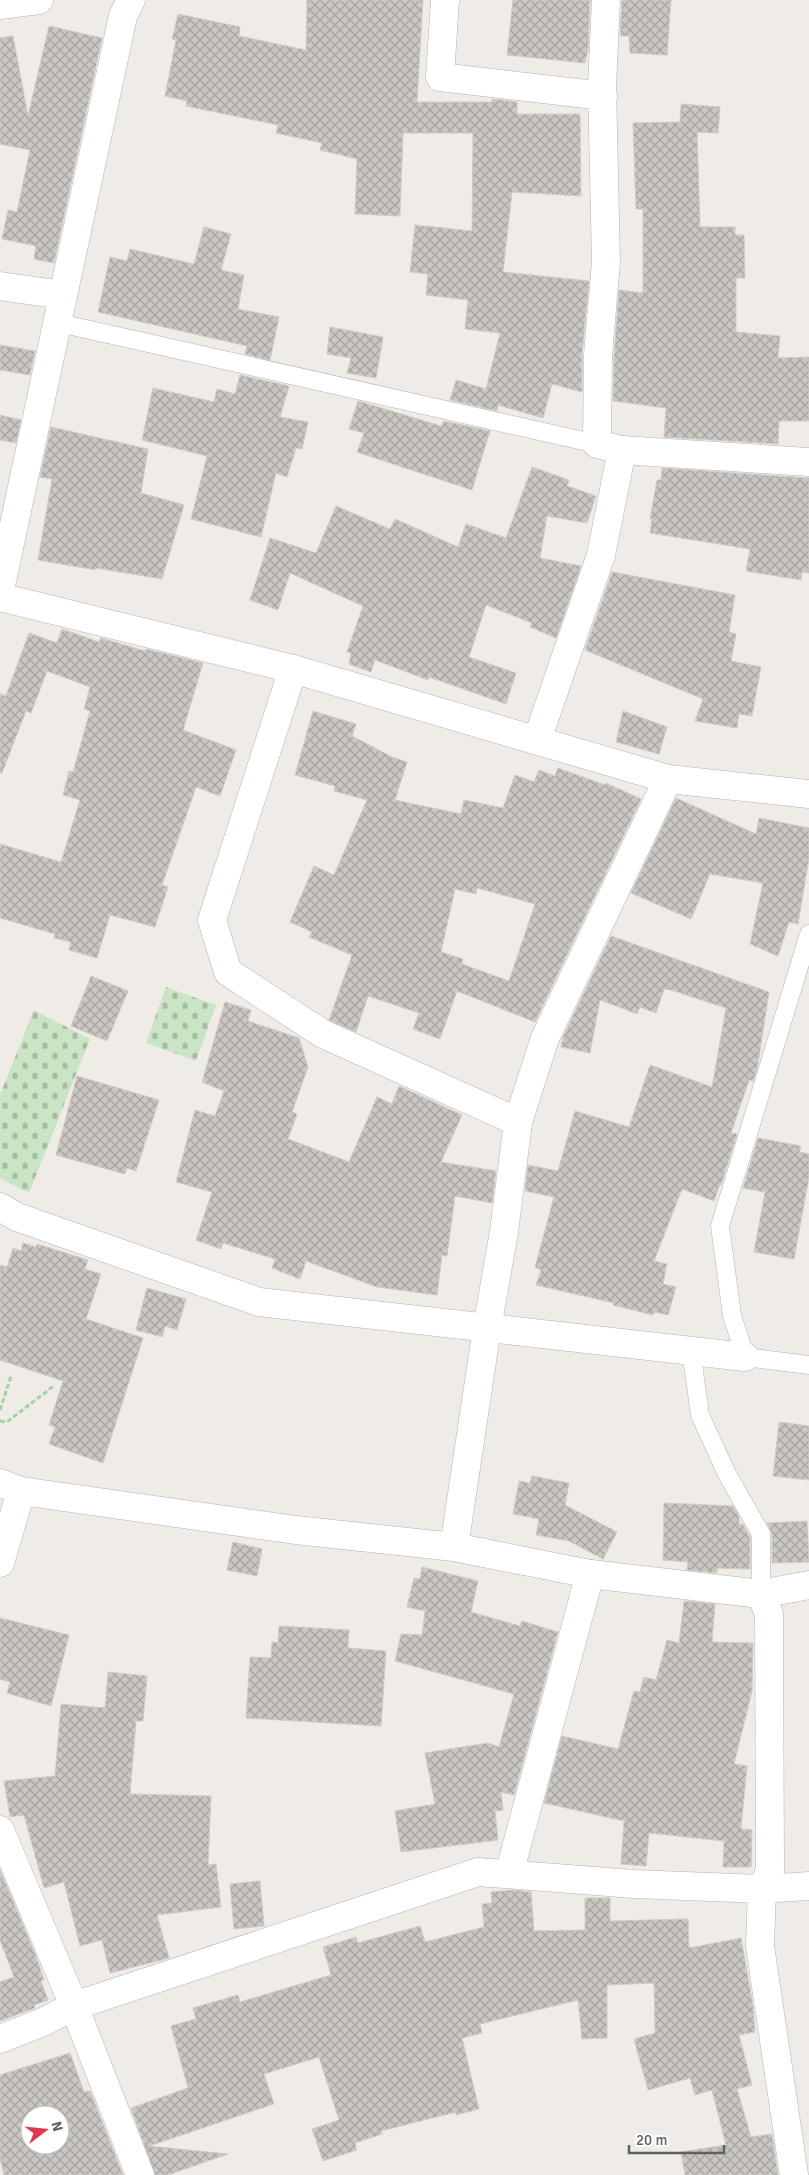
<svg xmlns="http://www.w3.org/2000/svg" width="809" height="2175" font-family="Signika,sans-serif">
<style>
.cemetery{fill:url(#cemetery-stones)}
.building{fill:url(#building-cross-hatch);stroke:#d3cbc4;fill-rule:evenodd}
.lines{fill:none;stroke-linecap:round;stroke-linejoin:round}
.service-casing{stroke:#b1b4b7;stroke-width:19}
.minor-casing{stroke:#b1b4b7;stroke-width:29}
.tertiary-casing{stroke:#b1b4b7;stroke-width:29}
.path{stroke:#a4d1a6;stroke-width:3;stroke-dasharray:5 2.5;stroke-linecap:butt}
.service{stroke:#fff;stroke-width:18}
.minor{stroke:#fff;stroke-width:28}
.tertiary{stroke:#fff;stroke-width:28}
</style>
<defs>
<pattern id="cemetery-stones" width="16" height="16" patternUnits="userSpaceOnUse" patternTransform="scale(1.25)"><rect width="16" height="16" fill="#cae5c3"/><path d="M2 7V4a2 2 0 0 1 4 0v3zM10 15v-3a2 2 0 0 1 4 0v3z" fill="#a7bda2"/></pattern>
<pattern id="building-cross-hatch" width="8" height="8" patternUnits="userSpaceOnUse" patternTransform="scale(1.25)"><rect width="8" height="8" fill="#cac6c2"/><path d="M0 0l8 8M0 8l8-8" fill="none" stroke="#a7a4a1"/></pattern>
</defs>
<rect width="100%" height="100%" fill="#efebe6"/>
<!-- cemetery -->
<g class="cemetery">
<polygon points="166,987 216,1005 196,1061 146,1043"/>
<polygon points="34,1010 90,1039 29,1193 0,1178 0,1095"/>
</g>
<!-- building -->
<g class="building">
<polygon points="307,0 423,0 417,102 492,102 492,99 502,100 517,102 517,114 580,114 581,196 512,192 503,272 589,281 582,354 582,392 552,384 543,418 498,405 497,411 450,400 456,380 486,389 500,333 465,329 468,300 426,295 428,274 410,272 415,225 472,231 473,133 403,133 400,216 355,214 357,159 320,150 322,143 276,133 278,125 186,106 187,101 165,96 176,40 172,39 178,14 240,27 239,36 306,50"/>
<polygon points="513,0 590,0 588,50 585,63 507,55"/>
<polygon points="622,0 671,0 667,55 630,53 629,36 620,36"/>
<polygon points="49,26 102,38 54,263 34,259 36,246 2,239 8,210 17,212 30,150 0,144 0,38 13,36 28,116"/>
<polygon points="681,104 720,107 718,133 697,132 700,227 735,227 735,235 744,235 745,278 736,278 736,332 780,336 778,358 809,357 809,421 779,421 778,444 664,437 666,408 613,401 614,356 619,290 643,293 643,209 636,209 633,123 680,122"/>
<polygon points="204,227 231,234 221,270 244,275 238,309 279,317 270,360 245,354 247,346 98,312 110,257 127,261 130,249 194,264"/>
<polygon points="330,327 383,337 376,378 347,373 351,358 327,354"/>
<polygon points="0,345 35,351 30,375 0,370"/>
<polygon points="240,375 289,386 280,417 308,422 302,449 296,448 287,477 276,473 261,537 191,519 207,456 142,440 153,388 214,402 217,389 235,394"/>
<polygon points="358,401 441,426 444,421 490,431 472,490 357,452 364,433 349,429"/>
<polygon points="0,415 21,420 16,443 0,440"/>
<polygon points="51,427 148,449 141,493 184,505 162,579 96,568 96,570 38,560 52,479 40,477"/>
<polygon points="532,467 569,480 567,486 596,496 587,523 547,516 540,558 581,566 556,638 530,627 532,623 486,605 469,657 516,673 506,704 429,677 428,680 375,660 371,672 349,664 351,653 347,652 363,606 290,573 278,610 250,600 270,538 316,553 336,506 390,529 395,519 458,547 466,524 506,538"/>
<polygon points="662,468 809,478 809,573 802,572 801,580 746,571 750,549 650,533 652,519 650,519 657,480 661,480"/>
<polygon points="612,572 735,595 729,632 736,634 731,661 761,667 752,716 739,714 737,728 695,721 703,699 585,650"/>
<polygon points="62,629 99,642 101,638 145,651 146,649 203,663 183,730 236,750 220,796 196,787 162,885 168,887 155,927 110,915 97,958 69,950 71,942 54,938 55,934 0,918 0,844 61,862 80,800 63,795 69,771 73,772 90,711 84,709 90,687 47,671 31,713 26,711 2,773 0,773 0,694 6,696 29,633 57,643"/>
<path d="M 313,711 L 356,724 L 352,736 L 392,757 L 407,762 L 395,800 L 461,814 L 464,800 L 503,808 L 515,775 L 534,782 L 539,770 L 555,776 L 558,768 L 605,785 L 606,783 L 641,799 L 535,1022 L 457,991 L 440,1039 L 413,1029 L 419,1013 L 368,996 L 356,1032 L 329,1020 L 352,955 L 309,937 L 312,932 L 290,922 L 314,866 L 334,875 L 367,800 L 334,791 L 335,786 L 295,775 ZM 477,888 L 535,904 L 509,981 L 462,964 L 463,959 L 441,952 L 455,889 L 476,894 Z"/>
<polygon points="623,711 667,727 659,754 616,742"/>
<polygon points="676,798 756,834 759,818 809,828 809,858 798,924 789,922 778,956 750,944 763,883 710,874 691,919 631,893"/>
<polygon points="611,936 769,992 757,1070 753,1081 749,1080 731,1133 737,1134 721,1185 720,1184 714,1201 682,1189 654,1261 667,1264 663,1284 676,1287 668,1315 654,1312 653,1315 613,1305 614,1303 536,1285 541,1270 535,1267 554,1197 525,1191 528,1165 558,1171 575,1111 629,1127 650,1065 712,1087 726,1008 671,990 664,989 656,1013 640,1007 637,1014 600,1000 590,1053 561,1047 563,1037"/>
<polygon points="91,976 128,991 107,1041 71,1026"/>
<polygon points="225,1002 251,1010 248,1021 299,1038 308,1067 292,1112 297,1114 288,1139 349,1162 377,1097 392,1104 399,1086 462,1115 441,1162 496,1171 492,1203 455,1196 447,1256 442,1255 437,1295 377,1287 306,1261 300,1279 272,1268 275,1259 223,1243 221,1249 196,1240 212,1192 176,1182 195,1110 215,1116 224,1091 202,1082"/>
<polygon points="77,1076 159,1100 136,1171 127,1168 125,1174 56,1155"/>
<polygon points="758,1138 801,1146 799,1152 809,1154 809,1177 794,1259 754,1252 765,1192 743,1188"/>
<polygon points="23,1243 36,1247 37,1244 88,1260 85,1269 101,1274 86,1319 143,1338 103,1463 49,1444 55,1427 49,1425 63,1381 0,1360 0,1265 7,1267 13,1248 21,1251"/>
<polygon points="147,1288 186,1299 177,1330 165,1326 162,1337 136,1330"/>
<polygon points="779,1422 809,1426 809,1480 773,1476"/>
<polygon points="532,1476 569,1483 565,1505 617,1532 603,1559 569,1541 536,1535 539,1519 513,1514 519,1481 530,1483"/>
<polygon points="664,1503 733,1506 739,1516 739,1524 743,1524 750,1537 750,1569 717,1568 717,1573 687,1570 688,1562 663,1560"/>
<polygon points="807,1521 809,1562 772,1563 772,1534 767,1523"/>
<polygon points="233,1542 262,1549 257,1576 227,1570"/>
<polygon points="422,1567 478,1581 471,1612 520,1626 522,1621 558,1632 514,1795 501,1792 503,1810 495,1811 498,1840 401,1852 395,1811 435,1804 425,1753 488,1743 499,1747 514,1694 395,1661 401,1634 422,1635 425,1611 407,1607 414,1578 420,1579"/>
<polygon points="684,1601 715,1604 712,1642 753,1643 752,1691 734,1764 747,1766 741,1829 752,1830 751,1867 723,1867 724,1841 649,1833 646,1866 621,1864 624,1821 544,1803 562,1736 618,1749 634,1691 640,1692 644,1677 656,1680 667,1640 679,1643"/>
<polygon points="0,1618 69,1635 51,1706 7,1693 10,1682 0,1679"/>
<polygon points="279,1626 349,1630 348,1648 386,1651 381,1726 246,1718 250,1657 271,1658 272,1642 278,1643"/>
<polygon points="108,1672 147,1676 143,1721 136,1721 130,1794 211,1796 208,1865 216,1864 221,1907 157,1915 169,1958 110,1973 102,1940 80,1946 64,1882 44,1888 24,1815 10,1817 4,1781 55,1776 61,1704 105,1708"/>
<polygon points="0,1870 36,1956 44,1980 41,1981 48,2000 34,2005 35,2008 0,2021 0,1982 14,1977 0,1940"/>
<polygon points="260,1881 264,1926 234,1929 230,1884"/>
<polygon points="513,1890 531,1892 534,1931 585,1930 585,1898 610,1898 610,1921 688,1919 689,1948 741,1938 753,2006 755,2032 739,2035 752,2085 737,2089 751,2137 772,2134 778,2175 685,2175 681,2152 726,2145 712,2090 695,2095 690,2078 648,2090 634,2039 655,2033 654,1983 607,1985 607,2038 582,2039 578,2000 480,2024 482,2033 462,2038 479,2109 456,2115 456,2112 381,2131 382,2134 355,2143 357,2150 323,2161 312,2129 339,2120 319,2057 264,2074 274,2104 149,2146 228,2154 168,2175 155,2175 131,2108 188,2088 171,2026 196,2019 193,2008 238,1995 240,2002 331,1975 323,1947 356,1937 358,1943 420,1926 425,1942 484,1927 482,1904 492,1903 491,1892"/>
<path d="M 70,2053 L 84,2092 L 90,2091 L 123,2175 L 4,2175 L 0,2158 L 0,2075 ZM 30,2115 L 60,2115 L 60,2145 L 30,2145 Z"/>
</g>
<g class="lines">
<defs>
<g id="service">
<polyline points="59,323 597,444"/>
<polyline points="809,934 720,1226 732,1315 745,1357 809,1365"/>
<polyline points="691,1350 700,1415 727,1474 761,1534 761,1594"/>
</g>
<g id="minor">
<polyline points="445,0 440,77 603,96"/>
<polyline points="0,286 63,295"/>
<polyline points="622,450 809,462"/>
<polyline points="0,590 123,16 131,0"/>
<polyline points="0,597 293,669 668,779 809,794"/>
<polyline points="293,669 212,920 228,972 323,1034 518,1122"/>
<polyline points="537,740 601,555 622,450 597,444 598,355 606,262 602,86 606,0"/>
<polyline points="0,1207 17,1217 259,1302 745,1357"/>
<polyline points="0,1483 21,1491 296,1530 454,1547 590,1574 761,1594 809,1585"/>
<polyline points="454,1547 487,1328 504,1232 518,1122 545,1038 668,779"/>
<polyline points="0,1563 21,1491"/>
<polyline points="761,1594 769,1614 770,1871 762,1889 760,1946 794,2175"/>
<polyline points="0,1830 74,2006 140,2175"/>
<polyline points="509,1874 590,1574"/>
<polyline points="0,2039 43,2022 74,2006 478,1872 634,1884 762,1889 809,1886"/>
</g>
<polyline id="tertiary" points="0,5 39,0"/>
</defs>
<!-- service casing -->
<use href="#service" class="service-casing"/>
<!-- minor casing -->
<use href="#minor" class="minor-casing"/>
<!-- tertiary casing -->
<use href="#tertiary" class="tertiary-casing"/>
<!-- path -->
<g class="path">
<polyline points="0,1410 11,1376"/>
<polyline points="0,1421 7,1422 55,1385"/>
</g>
<!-- service -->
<use href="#service" class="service"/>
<!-- minor -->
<use href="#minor" class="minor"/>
<!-- tertiary -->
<use href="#tertiary" class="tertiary"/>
</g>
<!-- north arrow -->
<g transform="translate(45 2130) rotate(74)"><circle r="24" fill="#ffffff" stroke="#bec0c1"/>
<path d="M0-4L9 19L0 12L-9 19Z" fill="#e2384f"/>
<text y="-8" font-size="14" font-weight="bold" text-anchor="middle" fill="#5d6265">N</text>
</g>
<!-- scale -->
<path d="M629 2145v8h95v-8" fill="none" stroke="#5d6265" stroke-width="2.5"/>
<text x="636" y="2145" font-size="15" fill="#5d6265" stroke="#ffffff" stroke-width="4" paint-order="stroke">20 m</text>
</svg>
